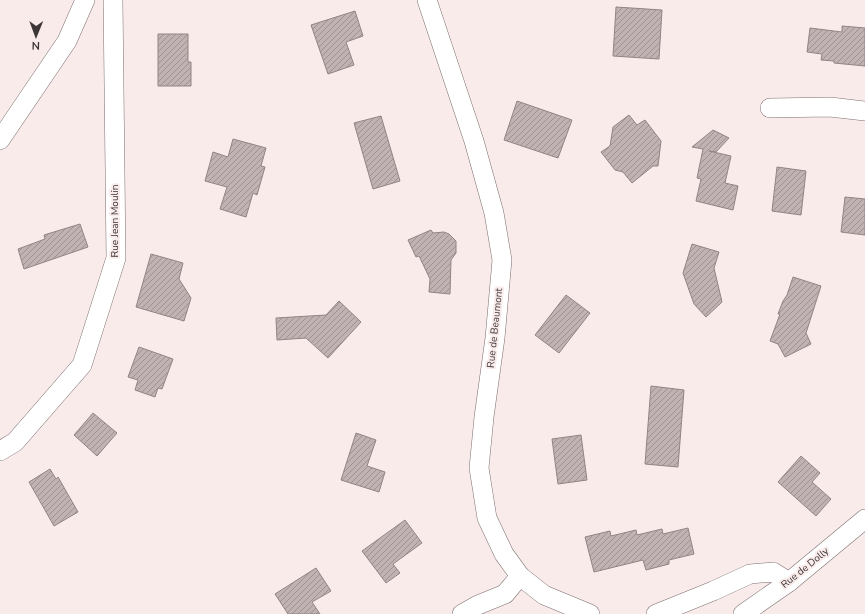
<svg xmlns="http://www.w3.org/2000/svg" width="865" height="614" font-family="'Nunito Sans',sans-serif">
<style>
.building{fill:url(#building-hatch);stroke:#918484}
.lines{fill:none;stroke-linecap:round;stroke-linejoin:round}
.street-casing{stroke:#7c6f6f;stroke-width:20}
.street{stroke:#fff;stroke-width:19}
.labels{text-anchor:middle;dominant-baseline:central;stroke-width:4;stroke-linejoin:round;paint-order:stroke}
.street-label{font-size:10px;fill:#3b3536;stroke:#faebeb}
</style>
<defs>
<pattern id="building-hatch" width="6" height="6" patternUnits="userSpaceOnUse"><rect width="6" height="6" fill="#c0b2b2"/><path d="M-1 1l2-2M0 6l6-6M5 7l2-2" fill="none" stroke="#9d9292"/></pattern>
</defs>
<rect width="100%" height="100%" fill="#faebeb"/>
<!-- building -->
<g class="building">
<polygon points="616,7 662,10 659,59 613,56"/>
<polygon points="355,11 363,36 346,42 354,65 328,74 311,25"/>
<polygon points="842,26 865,28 865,66 834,63 834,61 821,60 822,54 807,52 810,28 842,32"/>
<polygon points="158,34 188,34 188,62 191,62 191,86 158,86"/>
<polygon points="517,101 572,120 558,158 504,140"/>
<polygon points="629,115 637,125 645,120 661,141 658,166 653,166 632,183 623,172 615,170 601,152 610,146 613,127"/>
<polygon points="381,116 400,181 373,189 354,123"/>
<polygon points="713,130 729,138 716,152 709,151 731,156 725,183 738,186 733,210 696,201 701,179 697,178 703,149 692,147"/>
<polygon points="233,139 266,148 261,166 265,167 257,195 253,193 246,217 220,209 227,187 205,181 213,152 228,157"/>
<polygon points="777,167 806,171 801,215 772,211"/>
<polygon points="845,197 865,199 865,235 841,232"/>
<polygon points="80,224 88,247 24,269 18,249 45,239 44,235"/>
<polygon points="431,230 433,233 444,232 449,234 456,241 456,253 451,260 450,294 429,292 430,279 419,256 416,257 408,240"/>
<polygon points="692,244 719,252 714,268 722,302 706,317 694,304 683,273"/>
<polygon points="151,254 183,263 179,279 191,298 184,321 136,307"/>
<polygon points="793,277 821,286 806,333 811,344 785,357 778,344 770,341 780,314 778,314 783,301 787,295"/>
<polygon points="566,295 590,313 559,353 535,335"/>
<polygon points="339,301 361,322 328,358 306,338 277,340 276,318 326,315"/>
<polygon points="139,347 173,359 162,389 158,388 155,397 135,390 138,380 128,377"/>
<polygon points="651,386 684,390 678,467 645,464"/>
<polygon points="93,413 117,433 97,456 74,435"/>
<polygon points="356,433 376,440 367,466 385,472 379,492 341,480"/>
<polygon points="581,435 587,480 558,484 552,439"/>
<polygon points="801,456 820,473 812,482 831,499 816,516 778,482"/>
<polygon points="50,469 56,479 58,477 78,512 54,526 29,482"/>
<polygon points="405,520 422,543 393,564 400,573 386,583 362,551"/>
<polygon points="688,528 694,554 669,560 669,564 646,570 643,560 594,572 585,537 610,531 611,536 636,530 637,535 662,529 663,534"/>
<polygon points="316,568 331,591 312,602 320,614 288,614 275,594"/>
</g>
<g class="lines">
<defs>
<g id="street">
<polyline points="427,0 474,141 494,213 502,260 495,338 484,417 479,468 487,518 504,554 520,576 544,595 590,614"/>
<polyline points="770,108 830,107 865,111"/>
<polyline points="0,140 67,41 85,0"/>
<polyline points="0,451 15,442 82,365 116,258 113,0"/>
<polyline points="462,614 478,605 505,594 520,576"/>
<polyline points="656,614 713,591 750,574 773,572 789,582"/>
<polyline points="743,614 789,582 865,519"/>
</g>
</defs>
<!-- street casing -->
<use href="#street" class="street-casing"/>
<!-- street -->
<use href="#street" class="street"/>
</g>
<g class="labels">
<!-- street labels -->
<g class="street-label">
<text transform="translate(115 221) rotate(-90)">Rue Jean Moulin</text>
<text transform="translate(495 328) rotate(-84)">Rue de Beaumont</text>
<text transform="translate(805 568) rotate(-39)">Rue de Dolly</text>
</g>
</g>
<!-- north arrow -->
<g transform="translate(36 36) rotate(181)" stroke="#faebeb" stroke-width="3" paint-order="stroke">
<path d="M0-3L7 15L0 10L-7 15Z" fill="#3b3536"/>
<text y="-6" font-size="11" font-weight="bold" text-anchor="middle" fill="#3b3536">N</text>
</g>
</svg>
